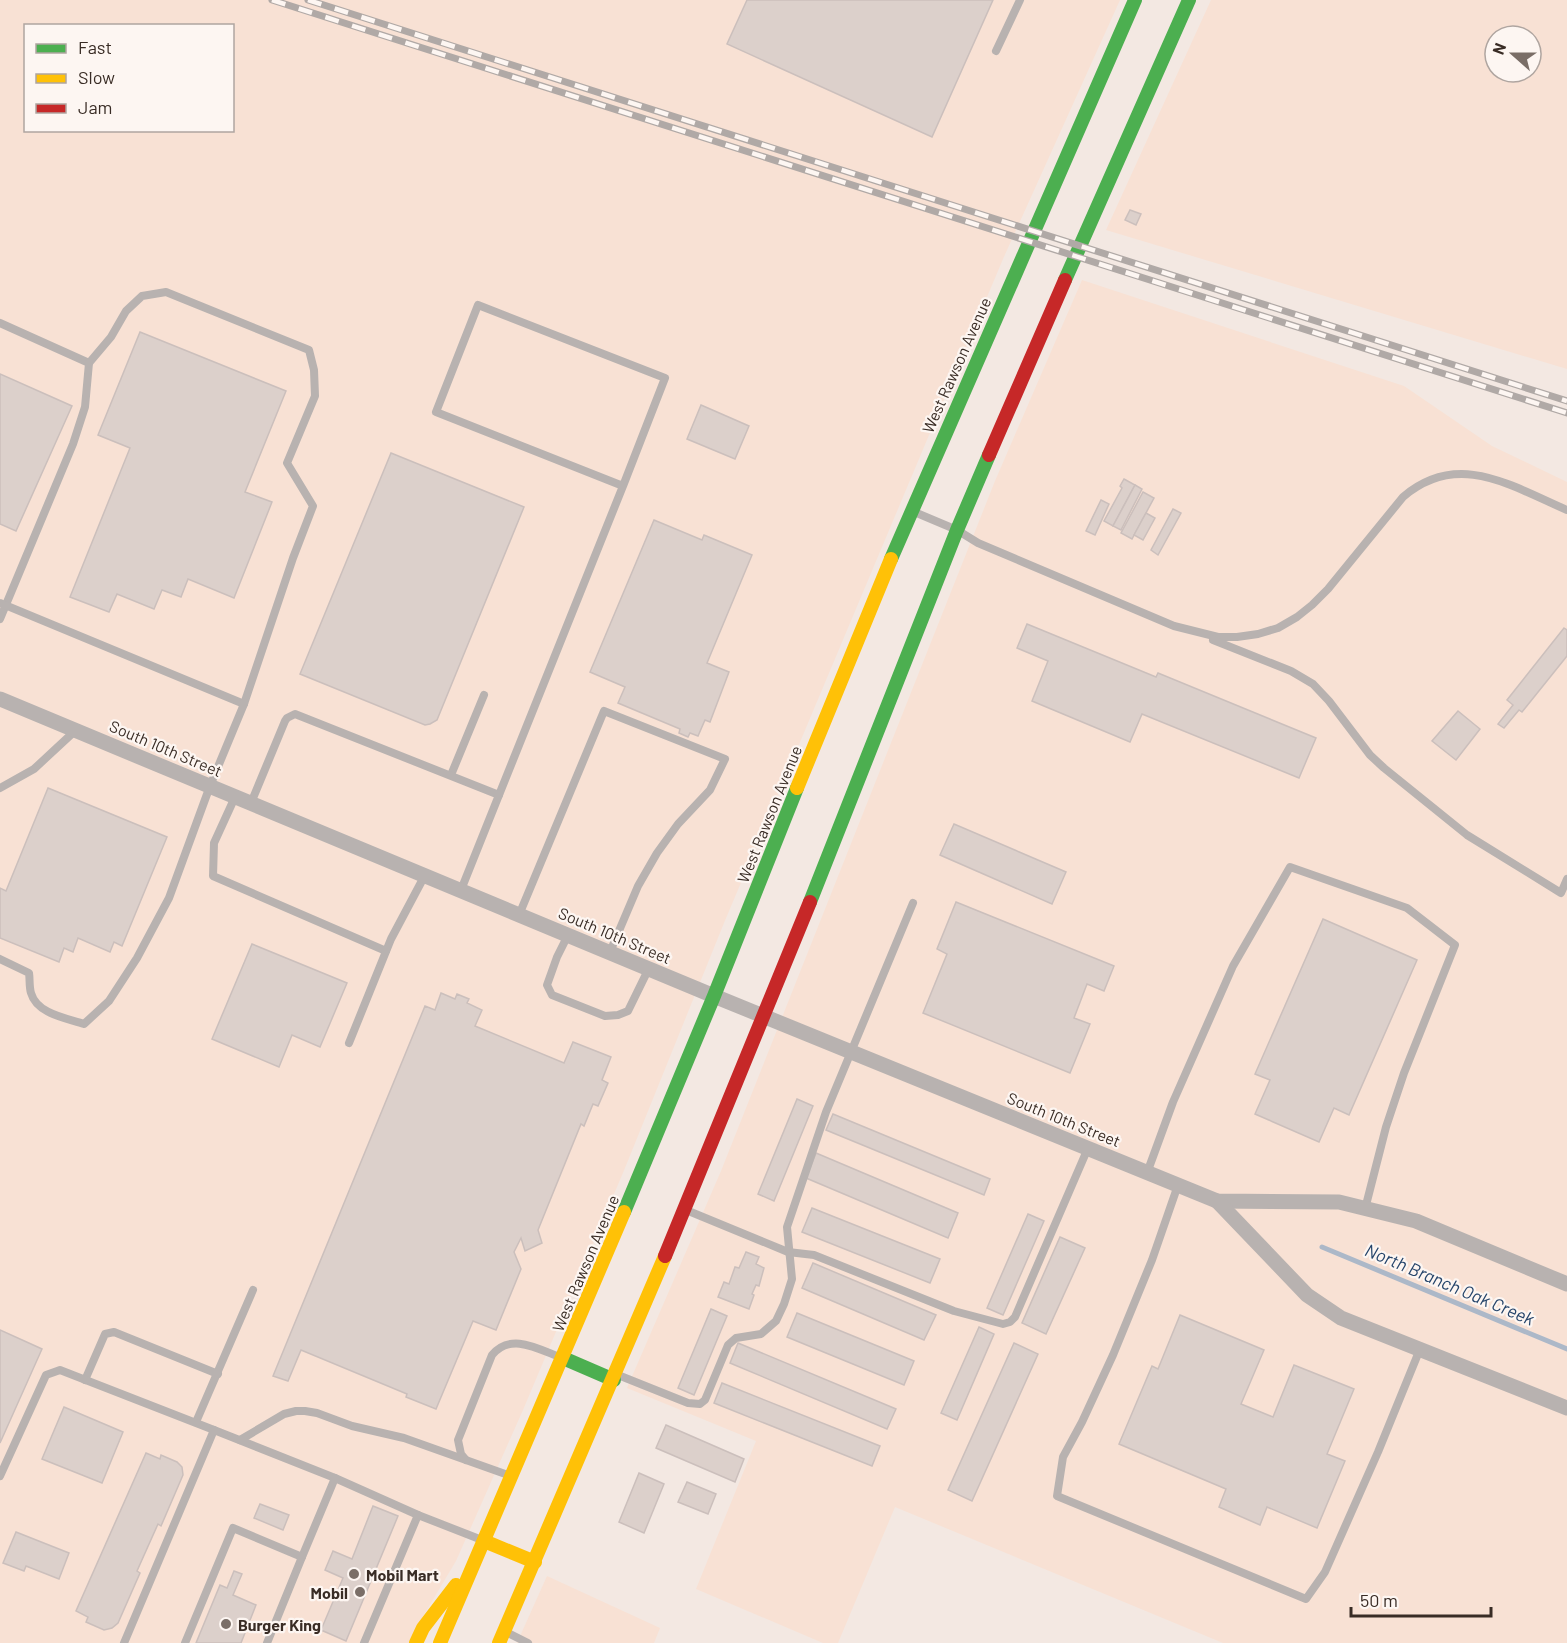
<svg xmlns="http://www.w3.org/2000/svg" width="1567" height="1643" font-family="Barlow,sans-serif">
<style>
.built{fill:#f8e1d4;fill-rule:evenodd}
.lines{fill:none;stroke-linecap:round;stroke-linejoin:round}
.stream{stroke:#acb8c8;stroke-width:5}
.building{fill:#dcd0cb;stroke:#cbbfbc;stroke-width:1.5}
.lane{stroke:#b8b2b0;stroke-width:8}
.street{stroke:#b8b2b0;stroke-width:15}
.fast{stroke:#4caf50;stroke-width:14}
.slow{stroke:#ffc107;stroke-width:14}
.jam{stroke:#c62828;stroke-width:14}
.rail-casing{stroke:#b0a9a6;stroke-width:7}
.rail{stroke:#fdf6f2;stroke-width:4.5;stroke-dasharray:14;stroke-linecap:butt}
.poi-dot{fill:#7a6e67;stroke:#fdf6f2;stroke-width:2}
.labels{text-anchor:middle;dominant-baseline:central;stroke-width:4.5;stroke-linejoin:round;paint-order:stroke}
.street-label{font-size:16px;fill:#392c25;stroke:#fdf6f2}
.poi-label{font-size:16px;font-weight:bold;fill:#392c25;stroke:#fdf6f2;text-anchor:start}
.water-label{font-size:18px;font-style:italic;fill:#25446a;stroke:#fdf6f2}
</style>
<rect width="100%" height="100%" fill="#f3e8e2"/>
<!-- built -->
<g class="built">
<path d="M 0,0 L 1120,0 L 1003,259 L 724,923 L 625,1168 L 523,1410 L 456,1561 L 419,1623 L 409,1643 L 0,1643 ZM 26,26 L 232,26 L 232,130 L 26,130 Z"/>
<path d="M 1211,0 L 1567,0 L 1567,369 L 1106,230 ZM 1495,36 L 1531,36 L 1531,72 L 1495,72 Z"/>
<polygon points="1082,280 1404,386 1492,446 1567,482 1567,1643 1223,1643 895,1507 838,1643 823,1643 696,1589 756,1441 627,1388 721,1171 995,481"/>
<polygon points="547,1576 660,1628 654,1643 517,1643"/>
</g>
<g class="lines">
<!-- stream -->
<polyline class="stream" points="1322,1247 1567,1349"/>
</g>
<!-- building -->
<g class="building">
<polygon points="747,0 993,0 932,137 727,44"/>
<polygon points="1130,210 1141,214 1136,225 1125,220"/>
<polygon points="140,332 286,391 245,492 272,502 234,598 188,579 181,597 162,590 154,609 117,594 109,612 70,597 130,448 98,435"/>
<polygon points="0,374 72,406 16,531 0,524"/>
<polygon points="701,405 749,426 735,459 687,439"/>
<polygon points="391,453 524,507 437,720 430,724 425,725 300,674"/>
<polygon points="1124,479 1135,485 1113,526 1104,521 1122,488 1120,486"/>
<polygon points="1135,485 1142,489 1121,530 1113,526"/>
<polygon points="1143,492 1154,498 1132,539 1121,533"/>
<polygon points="1101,500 1109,504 1095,535 1086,531"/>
<polygon points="1173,509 1181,513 1158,555 1151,550"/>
<polygon points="1146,513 1155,518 1143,540 1134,535"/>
<polygon points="654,520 702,540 704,535 752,555 707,663 729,672 710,722 705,720 698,736 690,733 688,737 679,733 680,729 618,703 625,687 590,672"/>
<polygon points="1027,624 1156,677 1158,673 1316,738 1299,778 1142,714 1130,742 1032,701 1048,661 1017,648"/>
<polygon points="1564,628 1567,630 1567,656 1522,712 1519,710 1504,728 1498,724 1513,705 1507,700"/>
<polygon points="1458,711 1480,729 1456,760 1432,741"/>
<polygon points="48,788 167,837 122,946 114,942 110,952 78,938 73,952 64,948 59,962 0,938 0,888 6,891"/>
<polygon points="954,824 1066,872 1052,904 940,855"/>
<polygon points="956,902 1114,966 1104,991 1087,984 1074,1018 1090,1024 1070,1073 923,1013 947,954 937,949"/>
<polygon points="1323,919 1417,960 1349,1115 1334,1108 1319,1142 1255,1114 1270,1080 1255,1074"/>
<polygon points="252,944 347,983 320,1047 292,1035 279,1067 212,1039"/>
<polygon points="441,993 455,999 457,994 469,999 467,1003 482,1010 475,1026 564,1063 573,1042 611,1057 602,1080 608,1083 598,1106 593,1104 584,1126 581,1124 538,1230 542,1243 525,1251 521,1238 514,1252 521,1269 496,1330 473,1321 436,1409 406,1397 407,1394 301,1350 288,1381 273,1376 425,1006 435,1010"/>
<polygon points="797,1099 813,1106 774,1201 758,1194"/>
<polygon points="833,1114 990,1179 984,1195 826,1130"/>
<polygon points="816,1153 958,1213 948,1238 806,1178"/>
<polygon points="812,1208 940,1259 930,1283 802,1232"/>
<polygon points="1028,1214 1044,1221 1003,1315 987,1308"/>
<polygon points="1060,1237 1085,1248 1046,1334 1022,1323"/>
<polygon points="746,1252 759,1257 756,1264 764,1268 759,1286 756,1285 752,1294 754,1295 749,1309 718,1297 724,1282 729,1284 735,1267 739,1268"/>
<polygon points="813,1263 936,1315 924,1340 802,1288"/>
<polygon points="711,1309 727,1316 694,1395 678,1388"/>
<polygon points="797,1313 914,1361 904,1385 787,1337"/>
<polygon points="1180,1315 1264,1350 1241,1404 1273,1417 1294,1365 1354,1389 1327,1454 1345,1461 1317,1528 1267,1507 1260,1525 1219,1507 1226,1489 1119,1444 1152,1366 1158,1369"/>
<polygon points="979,1327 994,1334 957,1420 941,1413"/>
<polygon points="0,1330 42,1349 0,1443"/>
<polygon points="738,1343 896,1409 887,1429 730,1363"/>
<polygon points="1014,1343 1038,1354 972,1501 948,1490"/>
<polygon points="722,1383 880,1446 872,1466 714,1403"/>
<polygon points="64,1407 123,1432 102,1483 42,1459"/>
<polygon points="666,1425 744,1459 735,1482 656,1448"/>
<polygon points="146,1453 160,1459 161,1455 177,1462 182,1467 183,1475 161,1526 158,1524 137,1571 140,1573 118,1623 112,1628 104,1630 86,1622 88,1617 76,1611"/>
<polygon points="639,1473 664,1484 644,1533 619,1522"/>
<polygon points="687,1482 716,1494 708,1514 678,1502"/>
<polygon points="260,1504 289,1515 283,1530 254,1518"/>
<polygon points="373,1506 398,1516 346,1641 321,1630 343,1578 325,1570 333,1551 352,1559"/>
<polygon points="16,1532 69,1553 59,1579 26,1566 24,1571 3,1563"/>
<polygon points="234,1571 242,1574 233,1595 256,1605 241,1643 196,1643 220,1585 227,1588"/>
</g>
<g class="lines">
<!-- lane -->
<g class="lane">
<polyline points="996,51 1020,0"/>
<polyline points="0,323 89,363 85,407 73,444 0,619"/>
<path d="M 912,511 L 957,530 L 978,543 L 1174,626 L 1218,637 L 1237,637 L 1258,634 L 1278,628 L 1297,617 L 1312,605 L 1328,589 L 1403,497 C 1458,450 1511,486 1567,510"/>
<polyline points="0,603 244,704"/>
<polyline points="1213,640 1291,671 1313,684 1329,701 1370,755 1384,768 1467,835 1561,893 1567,879"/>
<polyline points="451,775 484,695"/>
<polyline points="0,788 34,769 76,730"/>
<polyline points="499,795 623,486 436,412 478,305 665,378 623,486"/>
<polyline points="235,797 214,843 213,876 386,951"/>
<polyline points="251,803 285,721 287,718 295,714 499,795 461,890"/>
<polyline points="519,915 604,711 725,759 710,790 678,824 657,853 638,886 610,952"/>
<polyline points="568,935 557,957 547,985 552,995 605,1016 618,1015 628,1011 649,968"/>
<path d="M 0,959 L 29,973 C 30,979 29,987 31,993 C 37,1014 66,1018 84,1024 L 109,1001 L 137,958 L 169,898 L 210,786 L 244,704 L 293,558 L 313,506 L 287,463 L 315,396 L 314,370 L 309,350 L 166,292 L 142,296 L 126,311 L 111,337 L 89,363"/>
<polyline points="349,1043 391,939 425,875"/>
<polyline points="1147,1173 1173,1102 1233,966 1290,867 1407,908 1455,945 1404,1073 1386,1127 1365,1209"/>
<polyline points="1178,1185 1152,1260 1113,1355 1082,1422 1063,1457 1057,1496 1306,1599 1325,1572 1378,1452 1420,1349"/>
<polyline points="686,1210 788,1252 814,1255 954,1311 1003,1324 1010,1322 1015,1317 1088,1148"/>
<polyline points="618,1375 688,1403 700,1404 705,1400 728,1345 736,1338 761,1334 776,1321 784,1304 792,1279 787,1227 826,1112 913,903"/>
<polyline points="85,1380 105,1334 114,1332 218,1374"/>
<polyline points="196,1422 253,1290"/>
<polyline points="240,1440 284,1414 296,1411 305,1411 317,1413 352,1426 404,1438 511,1476"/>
<path d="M 466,1460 L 461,1454 L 458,1440 L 492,1355 C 511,1332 538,1349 562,1358"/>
<polyline points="0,1476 46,1375 60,1370 214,1430"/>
<polyline points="506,1632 528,1643"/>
<polyline points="124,1643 214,1430 335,1478"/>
<polyline points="185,1643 233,1528 302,1557 335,1478 418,1515"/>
<polyline points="267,1643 302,1557"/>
<polyline points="364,1643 418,1515 482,1540"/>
</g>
<!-- street -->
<g class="street">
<polyline points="0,699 714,996 1217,1201 1339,1202 1416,1221 1567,1284"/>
<polyline points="1217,1201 1307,1295 1341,1318 1567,1408"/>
</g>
<!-- fast -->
<g class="fast">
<polyline points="1065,280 1189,0"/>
<polyline points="891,559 1135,0"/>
<polyline points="810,902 957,530 989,455"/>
<polyline points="624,1212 714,996 797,788"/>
<polyline points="563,1358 614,1380"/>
</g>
<!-- slow -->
<g class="slow">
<polyline points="797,788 891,559"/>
<polyline points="484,1541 535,1562"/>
<polyline points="416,1643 423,1628 456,1585"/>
<polyline points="440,1643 624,1212"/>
<polyline points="499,1643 665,1256"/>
</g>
<!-- jam -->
<g class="jam">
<polyline points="989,455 1065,280"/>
<polyline points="665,1256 810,902"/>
</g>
<defs>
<g id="rail">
<polyline points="272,0 1567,413"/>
<polyline points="308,0 1567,401"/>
</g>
</defs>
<!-- rail casing -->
<use href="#rail" class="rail-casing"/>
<!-- rail -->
<use href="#rail" class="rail"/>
</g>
<!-- markers -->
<g class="poi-dot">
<circle cx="354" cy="1574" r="6"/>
<circle cx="360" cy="1592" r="6"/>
<circle cx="226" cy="1624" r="6"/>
</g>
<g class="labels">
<!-- street labels -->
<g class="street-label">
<text transform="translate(956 365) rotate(-66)">West Rawson Avenue</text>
<text transform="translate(166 748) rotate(23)">South 10th Street</text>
<text transform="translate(769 814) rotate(-68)">West Rawson Avenue</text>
<text transform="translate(615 935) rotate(23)">South 10th Street</text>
<text transform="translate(1064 1119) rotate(22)">South 10th Street</text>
<text transform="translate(585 1263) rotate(-67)">West Rawson Avenue</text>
</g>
<!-- poi labels -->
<g class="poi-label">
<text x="366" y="1574">Mobil Mart</text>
<text x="348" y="1592" text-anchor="end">Mobil</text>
<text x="238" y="1624">Burger King</text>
</g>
<!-- water labels -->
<g class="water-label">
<text transform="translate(1450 1284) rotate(23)">North Branch Oak Creek</text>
</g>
</g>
<!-- legend -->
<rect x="24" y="24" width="210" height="108" fill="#fdf6f2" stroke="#afa5a0" stroke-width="1.5"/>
<rect x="36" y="44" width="30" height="9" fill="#4caf50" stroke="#afa5a0" stroke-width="1.5"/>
<text x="78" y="54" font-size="18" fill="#392c25">Fast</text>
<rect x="36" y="74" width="30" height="9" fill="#ffc107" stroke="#afa5a0" stroke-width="1.5"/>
<text x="78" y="84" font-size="18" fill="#392c25">Slow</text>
<rect x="36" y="104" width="30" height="9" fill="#c62828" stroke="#afa5a0" stroke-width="1.5"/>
<text x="78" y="114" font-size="18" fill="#392c25">Jam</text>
<!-- north arrow -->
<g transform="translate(1513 54) rotate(291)"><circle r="28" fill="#fdf6f2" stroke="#afa5a0" stroke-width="1.5"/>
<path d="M0-4.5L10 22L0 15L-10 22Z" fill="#7a6e67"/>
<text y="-9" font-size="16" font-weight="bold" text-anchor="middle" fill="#392c25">N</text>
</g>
<!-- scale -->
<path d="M1351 1607v9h140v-9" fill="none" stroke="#392c25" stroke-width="3"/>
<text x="1360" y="1607" font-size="18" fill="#392c25" stroke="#fdf6f2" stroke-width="4.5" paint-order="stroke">50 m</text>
</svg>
